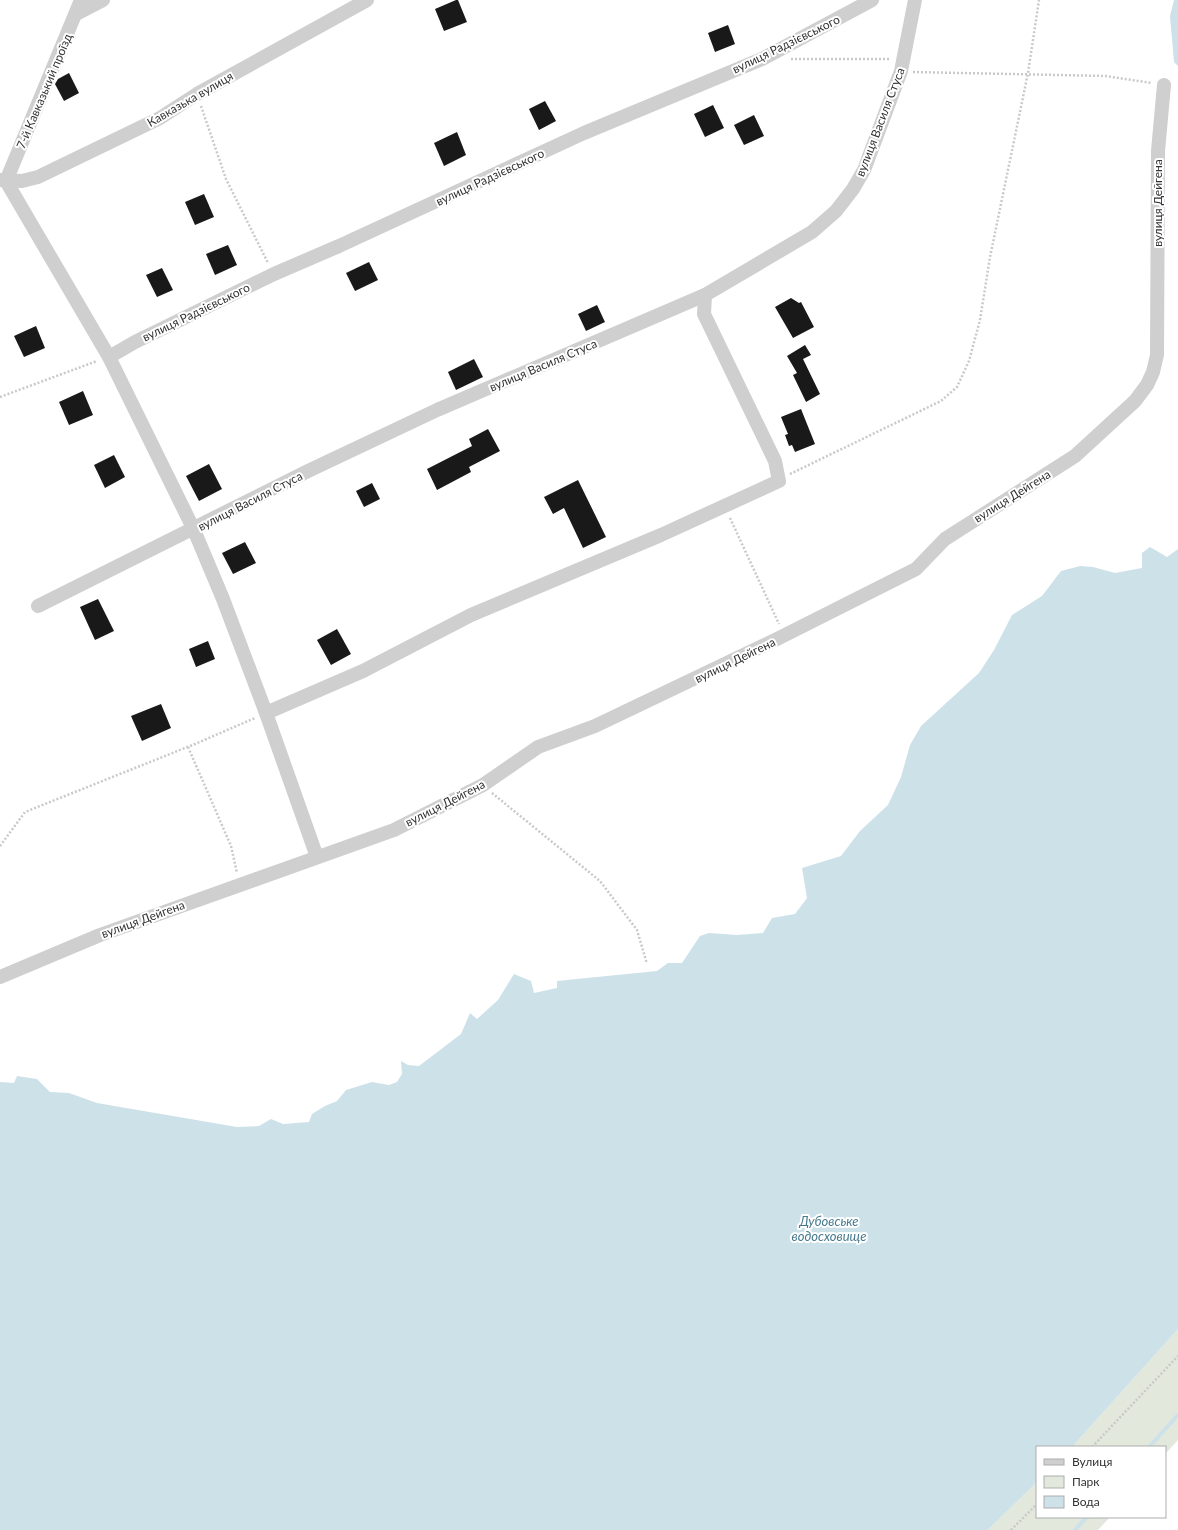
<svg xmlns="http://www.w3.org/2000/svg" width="1178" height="1530" font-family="Lato,sans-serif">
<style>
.green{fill:#e3e8dc}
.water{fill:#cde1e9}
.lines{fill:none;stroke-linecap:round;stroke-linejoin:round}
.stream{stroke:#cde1e9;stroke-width:4}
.building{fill:#191919}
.path{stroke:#c9c9c9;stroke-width:2.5;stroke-dasharray:2 2;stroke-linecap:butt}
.minor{stroke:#cfcfcf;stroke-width:14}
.labels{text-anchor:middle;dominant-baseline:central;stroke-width:4;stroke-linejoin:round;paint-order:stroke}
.street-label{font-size:12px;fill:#323232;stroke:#fff}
.water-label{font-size:13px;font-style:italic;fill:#46798e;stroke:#fff}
</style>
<rect width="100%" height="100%" fill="#fff"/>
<!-- green -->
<g class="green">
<polygon points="1178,1329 1178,1440 1165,1454 1165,1447 1072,1447"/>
<polygon points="1037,1482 1037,1517 1110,1517 1098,1530 988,1530"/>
</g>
<!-- water -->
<g class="water">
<polygon points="1174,0 1178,0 1178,66 1174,62 1170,16"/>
<polygon points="1150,547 1167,557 1178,549 1178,1329 1072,1447 1037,1447 1037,1482 988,1530 0,1530 0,1082 14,1083 17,1076 37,1079 50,1092 69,1093 97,1103 237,1127 259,1126 271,1119 283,1124 309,1122 312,1114 325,1106 337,1101 346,1090 372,1082 389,1085 397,1082 402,1074 401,1061 408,1065 419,1066 461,1034 470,1013 477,1019 498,1000 514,974 531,981 534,993 557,988 557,981 657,971 668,963 682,963 700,936 709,933 737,935 763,933 772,918 795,914 807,898 802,868 841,856 860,831 888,805 901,777 910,745 921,726 979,673 994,650 1012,615 1042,596 1061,571 1080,566 1093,567 1115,573 1142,568 1142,553"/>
</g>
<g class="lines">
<!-- stream -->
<g class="stream">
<polyline points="1149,1447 1178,1415"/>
<polyline points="1075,1530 1087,1517"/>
</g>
</g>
<!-- building -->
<g class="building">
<polygon points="456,0 458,0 467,22 444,31 435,9"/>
<polygon points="728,25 735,44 715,52 708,33"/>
<polygon points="69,73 79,93 64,101 55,84 58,79"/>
<polygon points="545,101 556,121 539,130 529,109"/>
<polygon points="713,105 724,128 705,137 694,114"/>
<polygon points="754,115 764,136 744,145 734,125"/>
<polygon points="457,132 466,155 444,166 434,143"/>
<polygon points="204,194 214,217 195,225 185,202"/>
<polygon points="228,245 237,265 215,275 206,254"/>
<polygon points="369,262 378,280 355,291 346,273"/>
<polygon points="162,268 173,290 157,297 146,275"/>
<polygon points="791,298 799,303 801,302 814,327 793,338 775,307"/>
<polygon points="597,305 605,322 586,331 578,314"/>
<polygon points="36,326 45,348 24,357 14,336"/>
<polygon points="805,345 811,355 803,359 820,394 806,402 793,375 797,373 787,356"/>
<polygon points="474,359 483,377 456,390 448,372"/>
<polygon points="83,391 93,415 69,425 59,402"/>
<polygon points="801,409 815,444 795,452 792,445 789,446 785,435 788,434 781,417"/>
<polygon points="488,429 500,451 469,467 471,472 437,490 427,469 472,446 469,439"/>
<polygon points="114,455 125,477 105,488 94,465"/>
<polygon points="209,464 222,489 199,501 186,476"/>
<polygon points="578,480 606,537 583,548 564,508 553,514 544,497"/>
<polygon points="372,483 380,499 364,507 356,491"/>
<polygon points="245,542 256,563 233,574 222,553"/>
<polygon points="98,599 114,631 95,640 80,607"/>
<polygon points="337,629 351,654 331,665 317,640"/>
<polygon points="208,641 215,659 196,667 189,649"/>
<polygon points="161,704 171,728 142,741 131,716"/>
</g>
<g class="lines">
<!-- path -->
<g class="path">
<polyline points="791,59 890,59"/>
<polyline points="913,72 1105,76 1152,83"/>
<polyline points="201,106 226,179 268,263"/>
<polyline points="0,397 97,361"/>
<polyline points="790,474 941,401 957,387 969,361 980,320 990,257 1028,73 1039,0"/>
<polyline points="730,518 779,624"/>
<polyline points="188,747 231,846 237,873"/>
<polyline points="492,793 600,881 637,930 647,964"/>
<polyline points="0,846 25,812 195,744 255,718"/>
<polyline points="1092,1447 1178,1356"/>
<polyline points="1011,1530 1037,1504"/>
</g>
<!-- minor -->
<g class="minor">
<polyline points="76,14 103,0"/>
<polyline points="0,180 22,181 38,177 160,118 197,94 367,0"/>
<polyline points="6,181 109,357 194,530 223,599 266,713 317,857"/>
<polyline points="6,181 81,0"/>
<polyline points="109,357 135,342 274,274 339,246 584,133 762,59 872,0"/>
<polyline points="38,606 308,471 437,410 705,295 812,232 836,211 853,189 864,170 901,71 915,0"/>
<polyline points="266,713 363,671 471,615 661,535 779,481 775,461 704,314 705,295"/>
<polyline points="0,977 100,935 394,830 483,785 538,747 595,726 777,639 916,569 945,539 1075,456 1135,401 1147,385 1153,372 1157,355 1158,151 1164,85"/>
</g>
</g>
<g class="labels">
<!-- street labels -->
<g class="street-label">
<text transform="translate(786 44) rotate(-26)">вулиця Радзієвського</text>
<text transform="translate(44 91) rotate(-67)">7-й Кавказький проїзд</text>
<text transform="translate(190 99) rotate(-30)">Кавказька вулиця</text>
<text transform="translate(880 122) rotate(-69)">вулиця Василя Стуса</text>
<text transform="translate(490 177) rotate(-25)">вулиця Радзієвського</text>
<text transform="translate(1157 203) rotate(-90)">вулиця Дейгена</text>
<text transform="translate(196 312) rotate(-26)">вулиця Радзієвського</text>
<text transform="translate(543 365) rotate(-23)">вулиця Василя Стуса</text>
<text transform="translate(1012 496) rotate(-32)">вулиця Дейгена</text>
<text transform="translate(250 501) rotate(-27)">вулиця Василя Стуса</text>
<text transform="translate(735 660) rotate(-26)">вулиця Дейгена</text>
<text transform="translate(445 803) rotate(-27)">вулиця Дейгена</text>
<text transform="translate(143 919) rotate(-20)">вулиця Дейгена</text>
</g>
<!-- water labels -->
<g class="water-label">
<text x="829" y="1221">Дубовське<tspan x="829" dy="15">водосховище</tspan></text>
</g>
</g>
<!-- legend -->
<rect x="1036" y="1446" width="130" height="72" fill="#ffffff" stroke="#adadad"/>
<rect x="1044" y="1459" width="20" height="6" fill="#cfcfcf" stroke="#adadad"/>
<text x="1072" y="1466" font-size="12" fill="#323232">Вулиця</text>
<rect x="1044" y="1476" width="20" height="12" fill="#e3e8dc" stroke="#adadad"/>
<text x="1072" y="1486" font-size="12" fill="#323232">Парк</text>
<rect x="1044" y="1496" width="20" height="12" fill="#cde1e9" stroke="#adadad"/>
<text x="1072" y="1506" font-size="12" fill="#323232">Вода</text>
</svg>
